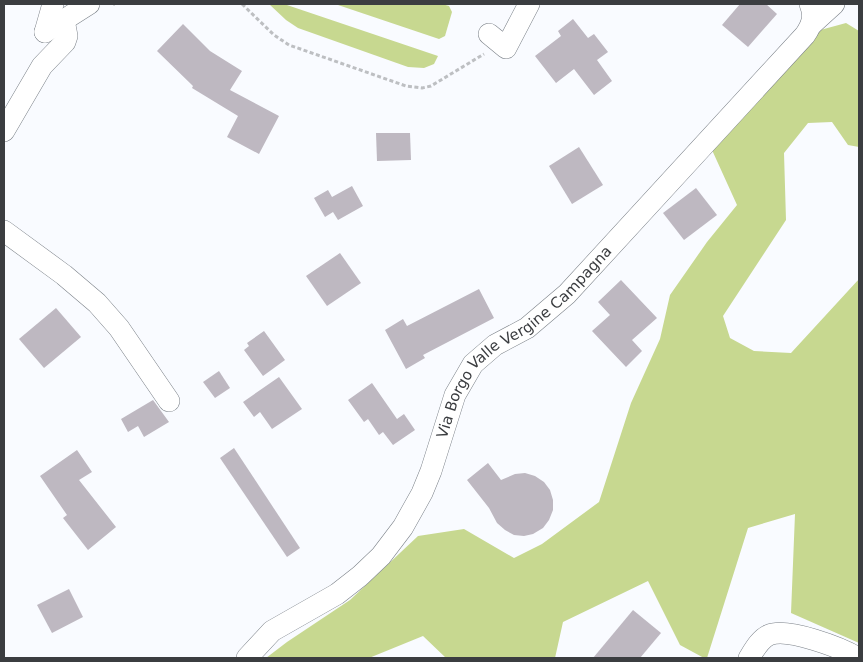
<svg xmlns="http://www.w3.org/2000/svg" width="863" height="662" font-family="'DejaVu Sans',sans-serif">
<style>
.green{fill:#c7d890}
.building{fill:#beb8c1}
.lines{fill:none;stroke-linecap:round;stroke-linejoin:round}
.minor-casing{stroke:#7b8188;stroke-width:22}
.path{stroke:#bdbfc2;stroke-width:3;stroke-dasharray:4 2.5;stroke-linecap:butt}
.minor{stroke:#fff;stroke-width:21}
.labels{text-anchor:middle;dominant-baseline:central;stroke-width:4.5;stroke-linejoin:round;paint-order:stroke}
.street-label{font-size:15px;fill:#3b3d40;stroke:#fff}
</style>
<rect width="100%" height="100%" fill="#f9fbff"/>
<!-- green -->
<g class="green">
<polygon points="269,4 284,4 438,56 434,64 424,68 408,67 298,28 286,20"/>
<polygon points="335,4 442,4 449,6 452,12 445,36 439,39"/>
<polygon points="846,23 859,31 859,147 848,145 832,122 808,123 784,153 786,220 723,316 730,338 754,351 791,353 859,279 859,643 791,613 795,514 748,528 707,658 704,658 680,645 648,581 563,622 555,658 446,658 423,636 369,658 266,658 287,642 350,600 418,536 464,529 514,558 542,544 599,502 631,403 660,339 670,295 707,242 737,205 712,150 813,32"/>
</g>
<!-- building -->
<g class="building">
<polygon points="740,4 766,4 777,14 748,47 722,25"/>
<polygon points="573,19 588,38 594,34 608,52 597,60 612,81 594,95 574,69 556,83 535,56 561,36 558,31"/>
<polygon points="183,24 210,51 242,71 230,90 279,116 259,154 227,137 238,116 192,88 193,86 157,51"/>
<polygon points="376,133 410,133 411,160 377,161"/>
<polygon points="579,147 603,185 572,204 549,166"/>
<polygon points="352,186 363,206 338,220 333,212 325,217 314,198 328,190 332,197"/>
<polygon points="696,188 717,215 684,240 663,213"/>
<polygon points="340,253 361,283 327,306 306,276"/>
<polygon points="621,280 657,318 632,340 642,351 626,367 592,331 610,315 598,302"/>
<polygon points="479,289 494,318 423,355 425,358 406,369 385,330 403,319 407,326"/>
<polygon points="56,308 81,337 44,368 19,339"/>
<polygon points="264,331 285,360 263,376 244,350 249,346 247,343"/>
<polygon points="219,371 230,388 215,398 203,382"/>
<polygon points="279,377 302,409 272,429 260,412 254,417 243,402"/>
<polygon points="372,383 397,419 404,414 415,430 393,445 383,432 379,435 368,419 364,422 348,400"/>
<polygon points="153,400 169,422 144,437 138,426 128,432 121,419"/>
<polygon points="234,448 300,548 287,557 220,458"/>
<polygon points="77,450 92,472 79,480 116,527 88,550 63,518 67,515 40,476"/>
<polygon points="488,463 501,480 515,474 525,473 535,476 544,482 550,490 553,500 553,510 549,520 543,528 533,534 524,536 514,535 505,530 497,523 489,508 467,480"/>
<polygon points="69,589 83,617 52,633 37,605"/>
<polygon points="633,610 661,633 640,658 593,658"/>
</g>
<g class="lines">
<defs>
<g id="minor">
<polyline points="812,24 834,4"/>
<polyline points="45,32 89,4"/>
<polyline points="45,32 53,4"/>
<polyline points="489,34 506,48 529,4"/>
<polyline points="4,131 42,66 65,42 67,36 64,20"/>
<polyline points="4,231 64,275 97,303 119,328 169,401"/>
<path id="s1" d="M 247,658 L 272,631 L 337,594 L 360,576 L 381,556 L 403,527 L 422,493 L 431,471 L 455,395 L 473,364 L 495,345 L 527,328 L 567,294 L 805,35 C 812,25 815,16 810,4"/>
<path d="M 749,658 C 754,650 760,639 769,635 C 787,627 842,648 858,658"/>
</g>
</defs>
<!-- minor casing -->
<use href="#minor" class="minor-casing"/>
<!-- path -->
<g class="path">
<polyline points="242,4 274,35 289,45 406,86 422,88 431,86 484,54"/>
<polyline points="113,5 114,4"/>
</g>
<!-- minor -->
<use href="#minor" class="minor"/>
</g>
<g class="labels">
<!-- street labels -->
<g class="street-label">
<text stroke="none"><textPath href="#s1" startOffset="434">Via Borgo Valle Vergine Campagna</textPath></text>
</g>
</g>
<!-- border -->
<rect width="863" height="662" fill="none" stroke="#3b3d40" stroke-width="10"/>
</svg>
